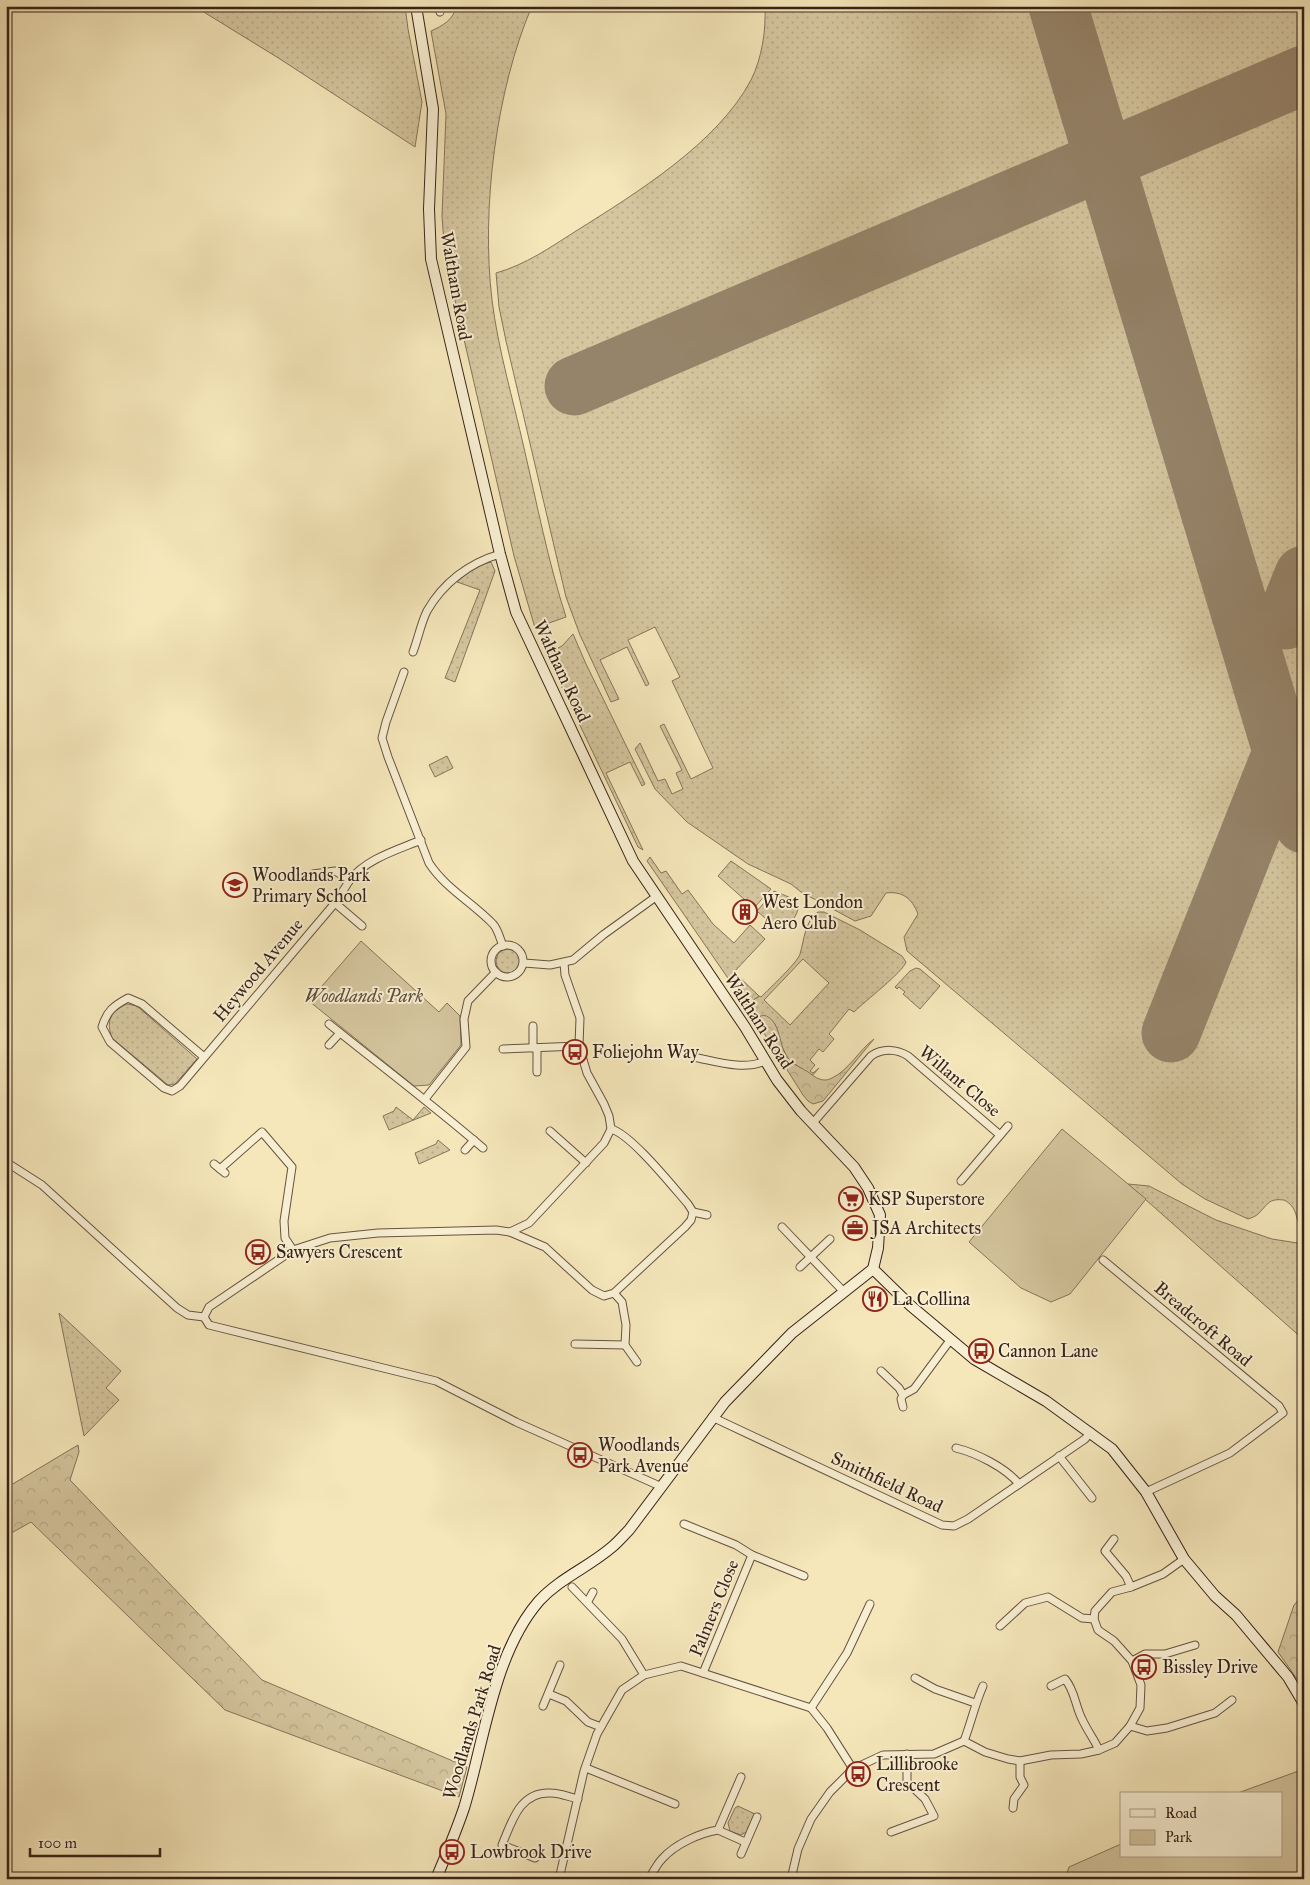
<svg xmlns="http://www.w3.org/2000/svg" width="1310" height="1885" font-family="'IM FELL Great Primer',serif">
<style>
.grass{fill:url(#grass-dots);stroke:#86745c;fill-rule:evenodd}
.forest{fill:url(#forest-crowns);stroke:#86745c}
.green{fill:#d5c69f;stroke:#86745c}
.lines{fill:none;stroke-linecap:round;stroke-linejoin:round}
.runway{stroke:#96846a;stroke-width:59}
.street-casing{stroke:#665341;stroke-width:9}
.secondary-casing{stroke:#372219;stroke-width:12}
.street{stroke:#f8efd2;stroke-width:7}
.secondary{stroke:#f8efd2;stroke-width:10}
.labels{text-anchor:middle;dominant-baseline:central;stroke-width:4;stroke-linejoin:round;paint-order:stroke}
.street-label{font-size:18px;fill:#372219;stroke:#f8efd2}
.poi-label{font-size:18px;fill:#372219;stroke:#f8efd2;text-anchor:start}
.park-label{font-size:18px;font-style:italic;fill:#5e4b3a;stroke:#f8efd2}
</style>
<defs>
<pattern id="grass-dots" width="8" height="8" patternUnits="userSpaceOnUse" patternTransform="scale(1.25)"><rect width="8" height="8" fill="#d5c69f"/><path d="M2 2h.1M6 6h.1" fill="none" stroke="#b7aa88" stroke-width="1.8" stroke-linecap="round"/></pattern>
<pattern id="forest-crowns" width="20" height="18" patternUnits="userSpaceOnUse" patternTransform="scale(1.25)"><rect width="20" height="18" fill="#d5c69f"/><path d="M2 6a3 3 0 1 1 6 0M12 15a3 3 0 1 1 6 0" fill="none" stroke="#b7aa88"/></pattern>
</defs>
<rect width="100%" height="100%" fill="#f5e7ba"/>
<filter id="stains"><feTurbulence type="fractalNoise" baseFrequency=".004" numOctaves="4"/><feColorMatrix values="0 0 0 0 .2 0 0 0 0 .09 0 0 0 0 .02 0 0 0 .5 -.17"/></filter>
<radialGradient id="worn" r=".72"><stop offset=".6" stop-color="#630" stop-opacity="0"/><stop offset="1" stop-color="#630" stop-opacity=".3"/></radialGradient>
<!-- grass -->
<g class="grass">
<polygon points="194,6 405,6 408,29 422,102 415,147 280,59"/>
<path d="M 456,6 L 532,6 C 496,90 481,209 492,300 C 498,349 513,399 524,448 C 537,504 548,561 566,617 L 535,628 L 514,556 L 445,257 L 442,216 L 446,114 L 431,31 C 442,26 454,20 456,6 Z"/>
<path d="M 765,6 L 1304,6 L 1304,1234 C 1294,1222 1300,1208 1284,1200 C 1269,1198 1268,1204 1259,1213 C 1257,1216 1251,1218 1248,1219 L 1205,1199 L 1182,1184 L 907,951 L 904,937 L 918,914 C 912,898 902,891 886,893 L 871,916 L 855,921 L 801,892 L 791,884 L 748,864 L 687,822 L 655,789 L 635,749 L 640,743 L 658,781 L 665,779 L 672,794 L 683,789 L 676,773 L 682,770 L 660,726 L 664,724 L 691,779 L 713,768 L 672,681 L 680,677 L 655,627 L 628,640 L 649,684 L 646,686 L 627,647 L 600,660 L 619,699 L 611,702 L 580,635 L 566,597 L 506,341 L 499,307 L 496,273 C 525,265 551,247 576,231 C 635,194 718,143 751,80 C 762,58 766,31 765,6 Z"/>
<path d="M 491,562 L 495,571 L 455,682 L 445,678 L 480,590 L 457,582 C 467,573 478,565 491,562 Z"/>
<polygon points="573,634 586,664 645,784 642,786 630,762 606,773 643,850 638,847 546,654 562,646"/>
<polygon points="447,756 453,768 435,777 429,765"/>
<polygon points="650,857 661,873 666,871 682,894 688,890 713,924 734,943 750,925 765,939 734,972 736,974 732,984 647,861"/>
<polygon points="731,861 771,889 754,908 718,876"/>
<path d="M 774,891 C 780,894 792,897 796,902 C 802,909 793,922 786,925 C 782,926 778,926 774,926 L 757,911 Z"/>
<path d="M 818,912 L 824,912 L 860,930 L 902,956 L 906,962 C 903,972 865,1001 854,1012 L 849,1009 L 829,1034 L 834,1039 L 823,1052 L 819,1049 L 810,1060 L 815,1065 L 810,1071 L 813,1073 L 819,1068 L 812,1076 L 789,1060 L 781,1045 L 775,1024 L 758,1017 L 755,1019 L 746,1005 L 759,996 L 761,997 C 769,989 798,962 800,954 C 804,941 805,920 818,912 ZM 803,959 L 829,983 L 790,1025 L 764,1000 Z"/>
<circle cx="508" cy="961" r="12"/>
<polygon points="916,968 920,969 940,986 920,1009 903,994 905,992 899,987 897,989 895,987 910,971"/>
<path d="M 127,1004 L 137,1006 L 197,1059 L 175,1084 L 168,1085 L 112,1038 C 106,1021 110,1012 127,1004 Z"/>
<polygon points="396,1107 413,1120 424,1107 431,1113 389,1130 383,1116 394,1111"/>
<polygon points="438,1140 450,1150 419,1164 415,1153 436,1144"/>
<polygon points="1128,1184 1149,1186 1216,1220 1272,1239 1304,1244 1304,1340"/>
<polygon points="59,1313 121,1371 106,1388 119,1400 84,1436"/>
<polygon points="738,1806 755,1814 748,1831 741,1835 730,1831 728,1823 735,1808"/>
</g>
<!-- forest -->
<g class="forest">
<polygon points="736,974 759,996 746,1005 732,984"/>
<path d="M 763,1015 C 782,1019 778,1048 789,1060 C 794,1065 802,1068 808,1072 C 816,1078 823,1083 832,1078 C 848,1071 860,1049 874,1039 L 823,1101 L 813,1104 L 808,1101 L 803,1095 L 755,1019 Z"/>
<polygon points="78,1445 79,1452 70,1480 262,1680 467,1767 459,1797 225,1710 31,1522 6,1536 6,1488"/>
<polygon points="1304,1594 1304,1689 1278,1652 1294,1605"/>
</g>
<!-- green -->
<g class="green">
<polygon points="361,941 439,1012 447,1003 460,1016 461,1045 429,1085 414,1086 309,1001"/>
<polygon points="1062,1129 1146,1199 1070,1294 1051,1302 1021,1288 969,1242"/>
<polygon points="1304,1769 1304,1879 1065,1879 1069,1867 1121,1844 1121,1856 1281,1856 1281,1794 1235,1794"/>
</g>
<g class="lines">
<!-- runway -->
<g class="runway">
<polyline points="1058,6 1304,824"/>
<polyline points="574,386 1304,75"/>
<polyline points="1286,620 1304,575"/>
<polyline points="1171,1033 1287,740"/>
</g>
<defs>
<g id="street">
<polyline points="439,6 440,12"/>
<path d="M 413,652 C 418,639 421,623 427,611 C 443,583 469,563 500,554"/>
<path d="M 404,672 L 386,722 L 382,738 L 388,757 L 429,863 C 446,889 472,902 493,924 C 498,929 500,939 503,946"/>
<polyline points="313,874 335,871 350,880"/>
<polyline points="335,903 362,926"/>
<circle cx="507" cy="961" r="16"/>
<polyline points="524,963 550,965 573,960 603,935 657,896"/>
<polyline points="564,963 565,975 580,1018 579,1046 587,1073 604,1104 609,1116 611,1129 604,1143 529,1223 510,1232 496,1230 378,1233 330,1238 293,1250 209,1307 204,1317 209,1325 436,1381 516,1422 662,1487"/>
<path d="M 329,1024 C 380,1065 433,1105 483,1148"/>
<polyline points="533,1026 533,1048"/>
<polyline points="329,1045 340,1033"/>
<polyline points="537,1048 537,1072"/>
<polyline points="503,1049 579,1046"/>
<path d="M 204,1057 L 142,1004 L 128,998 C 113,1006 107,1011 102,1027 L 110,1042 L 164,1088 L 172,1091 L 180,1086 L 335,903 C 341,895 345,887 350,880 C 366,859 397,850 421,840"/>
<path d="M 693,1057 C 715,1061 743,1071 765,1061"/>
<polyline points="425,1099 466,1047 464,1019 468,1001 496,972"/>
<path d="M 812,1124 L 871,1056 C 883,1048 897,1049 908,1056 L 1000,1135"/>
<polyline points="550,1131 586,1163"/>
<polyline points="465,1150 474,1140"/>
<polyline points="6,1162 42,1185 177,1308 188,1315 204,1317"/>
<polyline points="214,1164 225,1173"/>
<polyline points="220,1169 262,1132 292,1167 284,1221 285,1238 293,1250"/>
<polyline points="961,1181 1008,1126"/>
<polyline points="693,1212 707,1215"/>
<polyline points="782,1227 844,1292"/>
<path d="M 510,1232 L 545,1247 L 592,1290 L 604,1296 L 614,1293 L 685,1227 L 691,1220 L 693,1212 L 688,1204 C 673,1187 631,1134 611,1129"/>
<polyline points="1103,1260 1279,1406 1283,1413 1230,1453 1146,1492"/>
<polyline points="800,1267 830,1239"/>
<polyline points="614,1293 622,1302 626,1325 625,1345 637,1362"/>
<polyline points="575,1344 625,1345"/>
<polyline points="881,1371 899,1388 903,1395 914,1389 951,1339"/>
<polyline points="903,1407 901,1399 903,1395"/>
<polyline points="712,1417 942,1525 954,1526 968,1519 1085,1439 1091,1432"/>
<path d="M 956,1448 C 976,1453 1005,1467 1019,1484"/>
<polyline points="1059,1456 1092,1498"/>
<polyline points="684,1524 736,1545 752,1555 804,1576"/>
<polyline points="1114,1539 1105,1551 1126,1576 1131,1587"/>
<polyline points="572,1587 622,1639 644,1675"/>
<polyline points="588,1601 593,1592"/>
<polyline points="1000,1626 1025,1603 1048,1597 1082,1618 1094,1619"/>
<polyline points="1132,1661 1145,1654 1165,1654 1195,1645"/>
<polyline points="703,1673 752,1555"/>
<polyline points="915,1678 935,1689 975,1703"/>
<path d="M 1051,1686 L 1065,1679 C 1075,1691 1075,1705 1082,1719 C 1087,1730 1094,1739 1099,1750"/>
<polyline points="549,1694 566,1701 588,1722 601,1727"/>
<polyline points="543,1706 560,1665"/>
<polyline points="811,1708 847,1653 870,1604"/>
<polyline points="1130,1726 1147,1731 1167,1728 1215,1713 1232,1700"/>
<polyline points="964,1741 985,1752 1008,1759 1020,1761 1051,1755 1081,1754 1099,1750 1115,1743 1130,1726 1140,1708 1141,1685 1132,1661 1114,1641 1098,1630 1094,1619 1095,1611 1112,1592 1131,1587 1163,1574 1184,1559"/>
<path d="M 964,1741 C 971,1723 975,1704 983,1686"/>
<polyline points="586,1768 675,1804"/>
<polyline points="1013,1808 1014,1799 1024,1785 1020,1777 1020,1761"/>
<polyline points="718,1830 745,1842"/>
<polyline points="891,1832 934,1816 925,1799 907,1782 907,1754"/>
<polyline points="741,1854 757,1817"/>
<path d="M 535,1858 L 502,1845 C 512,1821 520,1791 551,1793 C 560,1793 569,1797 578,1799"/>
<polyline points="559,1879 584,1771 597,1734 622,1690 644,1675 681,1666 811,1708 827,1728 853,1769"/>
<path d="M 649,1879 C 653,1872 657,1864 662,1859 C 675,1844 700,1833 718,1830 L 741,1777"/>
<polyline points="791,1879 798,1849 811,1819 830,1792 853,1769 883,1755 934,1754 964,1741"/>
</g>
<g id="secondary">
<polyline points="416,6 433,109 429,209 431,259 500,554 516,612 633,861 745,1027 777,1080 801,1111 854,1167 868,1188 880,1215 878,1248 873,1269"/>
<polyline points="873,1269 911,1306 974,1359 1046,1401 1112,1449 1146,1492 1184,1559 1215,1596 1236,1615 1288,1677 1304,1704"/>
<path d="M 436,1879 C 446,1855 456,1832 464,1808 C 484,1743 493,1654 539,1601 C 560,1578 589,1567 612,1547 C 618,1542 623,1536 629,1530 L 725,1402 L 792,1333 L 873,1269"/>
</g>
</defs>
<!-- street casing -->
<use href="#street" class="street-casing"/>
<!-- secondary casing -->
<use href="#secondary" class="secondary-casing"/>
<!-- street -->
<use href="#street" class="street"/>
<!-- secondary -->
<use href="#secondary" class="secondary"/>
</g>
<!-- icons -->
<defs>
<symbol id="school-ring" viewBox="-11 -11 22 22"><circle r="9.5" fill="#f8efd2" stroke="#8f2418" stroke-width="1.5"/><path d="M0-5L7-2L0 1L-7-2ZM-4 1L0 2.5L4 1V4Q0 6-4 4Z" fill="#8f2418"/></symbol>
<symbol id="building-ring" viewBox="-11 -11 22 22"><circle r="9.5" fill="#f8efd2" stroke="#8f2418" stroke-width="1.5"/><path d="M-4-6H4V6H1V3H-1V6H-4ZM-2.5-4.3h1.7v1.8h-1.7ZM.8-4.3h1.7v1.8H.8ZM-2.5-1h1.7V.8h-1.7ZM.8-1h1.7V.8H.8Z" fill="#8f2418"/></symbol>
<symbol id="bus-ring" viewBox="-11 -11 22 22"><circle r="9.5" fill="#f8efd2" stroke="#8f2418" stroke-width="1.5"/><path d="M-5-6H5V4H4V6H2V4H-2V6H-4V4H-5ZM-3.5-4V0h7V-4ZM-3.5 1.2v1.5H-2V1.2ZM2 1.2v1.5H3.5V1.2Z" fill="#8f2418"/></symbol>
<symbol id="supermarket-ring" viewBox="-11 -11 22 22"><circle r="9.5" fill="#f8efd2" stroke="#8f2418" stroke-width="1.5"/><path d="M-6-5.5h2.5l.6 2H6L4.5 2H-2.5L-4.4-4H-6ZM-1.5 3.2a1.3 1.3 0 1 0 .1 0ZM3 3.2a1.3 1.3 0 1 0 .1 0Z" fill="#8f2418"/></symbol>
<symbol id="office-ring" viewBox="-11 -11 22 22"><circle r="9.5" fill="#f8efd2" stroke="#8f2418" stroke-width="1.5"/><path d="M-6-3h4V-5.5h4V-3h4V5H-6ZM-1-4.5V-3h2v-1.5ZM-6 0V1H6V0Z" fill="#8f2418"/></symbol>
<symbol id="restaurant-ring" viewBox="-11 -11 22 22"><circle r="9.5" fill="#f8efd2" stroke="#8f2418" stroke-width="1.5"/><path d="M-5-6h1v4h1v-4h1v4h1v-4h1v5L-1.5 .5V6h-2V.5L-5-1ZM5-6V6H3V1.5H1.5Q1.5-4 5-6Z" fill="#8f2418"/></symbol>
</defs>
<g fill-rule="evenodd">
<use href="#school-ring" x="221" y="871" width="28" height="28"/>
<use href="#building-ring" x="731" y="898" width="28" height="28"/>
<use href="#bus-ring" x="561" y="1038" width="28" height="28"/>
<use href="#supermarket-ring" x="837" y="1185" width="28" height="28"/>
<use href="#office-ring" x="841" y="1214" width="28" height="28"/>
<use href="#bus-ring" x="244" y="1238" width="28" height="28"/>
<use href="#restaurant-ring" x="861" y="1285" width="28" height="28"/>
<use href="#bus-ring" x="967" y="1337" width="28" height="28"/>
<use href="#bus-ring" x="566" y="1441" width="28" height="28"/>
<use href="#bus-ring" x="1130" y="1653" width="28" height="28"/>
<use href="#bus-ring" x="844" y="1760" width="28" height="28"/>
<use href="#bus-ring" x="438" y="1838" width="28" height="28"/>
</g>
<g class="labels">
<!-- street labels -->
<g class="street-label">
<text transform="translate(456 286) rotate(80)">Waltham Road</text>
<text transform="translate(562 671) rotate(65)">Waltham Road</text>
<text transform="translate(258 970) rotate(-50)">Heywood Avenue</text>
<text transform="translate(759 1021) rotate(57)">Waltham Road</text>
<text transform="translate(960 1081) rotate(40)">Willant Close</text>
<text transform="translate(1203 1324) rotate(40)">Breadcroft Road</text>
<text transform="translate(887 1482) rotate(25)">Smithfield Road</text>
<text transform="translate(714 1608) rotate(-68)">Palmers Close</text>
<text transform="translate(472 1722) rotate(-73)">Woodlands Park Road</text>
</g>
<!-- poi labels -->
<g class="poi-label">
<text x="252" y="875">Woodlands Park<tspan x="252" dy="21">Primary School</tspan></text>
<text x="762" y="902">West London<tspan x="762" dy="21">Aero Club</tspan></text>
<text x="592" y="1052">Foliejohn Way</text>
<text x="868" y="1199">KSP Superstore</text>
<text x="872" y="1228">JSA Architects</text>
<text x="276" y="1252">Sawyers Crescent</text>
<text x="892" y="1299">La Collina</text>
<text x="998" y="1351">Cannon Lane</text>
<text x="598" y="1445">Woodlands<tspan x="598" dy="21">Park Avenue</tspan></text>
<text x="1162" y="1667">Bissley Drive</text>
<text x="876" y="1764">Lillibrooke<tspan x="876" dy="21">Crescent</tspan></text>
<text x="470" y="1852">Lowbrook Drive</text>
</g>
<!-- park labels -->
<g class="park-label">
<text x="364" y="996">Woodlands Park</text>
</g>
</g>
<!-- margin -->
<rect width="1310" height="1885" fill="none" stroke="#f5e7ba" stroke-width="25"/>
<rect x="8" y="8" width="1295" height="1870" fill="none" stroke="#372219" stroke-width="2.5"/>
<rect x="12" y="12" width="1285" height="1860" fill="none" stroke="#372219"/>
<!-- legend -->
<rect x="1120" y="1792" width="162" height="65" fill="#f8efd2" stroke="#ab9d88"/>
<rect x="1130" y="1809" width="25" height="8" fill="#f8efd2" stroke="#ab9d88"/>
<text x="1165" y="1818" font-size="15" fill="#372219">Road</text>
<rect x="1130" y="1830" width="25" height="15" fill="#d5c69f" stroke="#ab9d88"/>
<text x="1165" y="1842" font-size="15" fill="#372219">Park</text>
<!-- scale -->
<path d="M30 1848v8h130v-8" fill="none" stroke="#372219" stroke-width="2.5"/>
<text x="38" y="1848" font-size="15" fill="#372219" stroke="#f8efd2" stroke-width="4" paint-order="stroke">100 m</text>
<rect width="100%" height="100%" filter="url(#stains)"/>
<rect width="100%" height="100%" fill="url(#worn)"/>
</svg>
